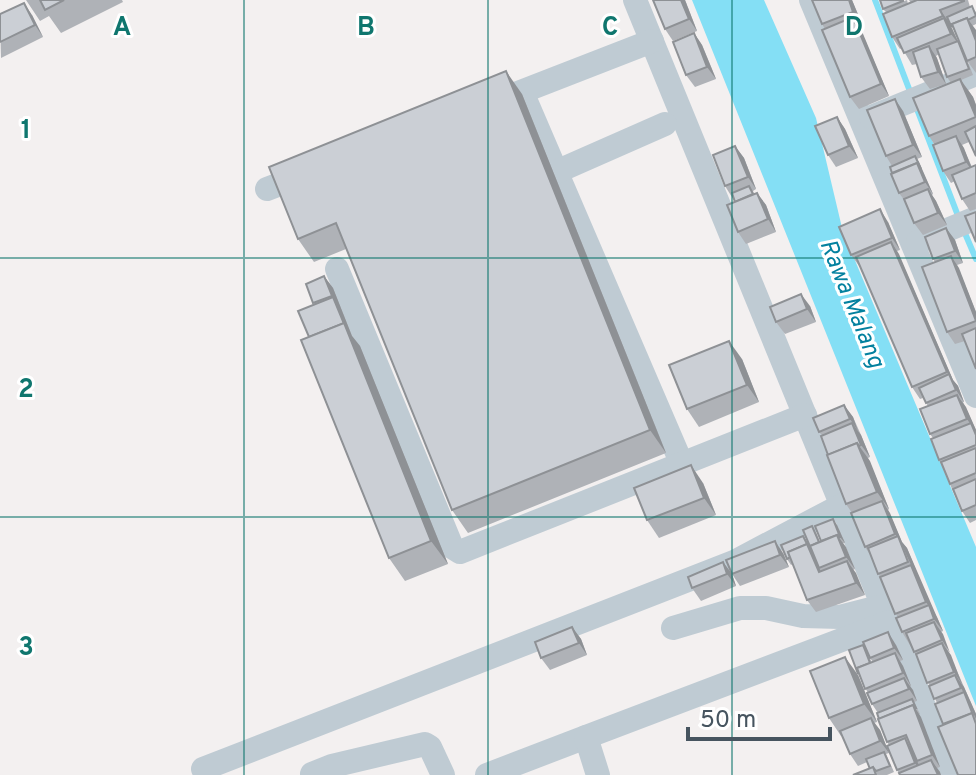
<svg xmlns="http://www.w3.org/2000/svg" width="976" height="775" font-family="Overpass,sans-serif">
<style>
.water{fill:#84dff5}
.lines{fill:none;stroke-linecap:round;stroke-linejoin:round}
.stream{stroke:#84dff5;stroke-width:6}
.minor{stroke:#bfcbd3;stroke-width:24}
.wall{fill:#afb2b7;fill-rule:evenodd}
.shaded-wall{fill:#8e9195}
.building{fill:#cbcfd5;stroke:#8e9195;stroke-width:2}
.grid{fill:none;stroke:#0f766e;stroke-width:2;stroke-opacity:0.55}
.labels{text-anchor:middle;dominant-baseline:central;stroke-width:6;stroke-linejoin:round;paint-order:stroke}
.water-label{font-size:24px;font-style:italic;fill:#03819f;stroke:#fff}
.grid-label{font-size:26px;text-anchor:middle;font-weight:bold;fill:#0f766e;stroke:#fff;stroke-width:6;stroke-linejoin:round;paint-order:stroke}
</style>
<rect width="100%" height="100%" fill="#f3f0f0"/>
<!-- water -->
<polygon class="water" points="692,0 764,0 816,118 843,232 976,547 976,706"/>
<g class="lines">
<!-- stream -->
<g class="stream">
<polyline points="875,0 911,94"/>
<polyline points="915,104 960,221"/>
<polyline points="964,231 976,259"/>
</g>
<!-- minor -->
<g class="minor">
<polyline points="635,0 952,775"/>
<polyline points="811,0 976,396"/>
<polyline points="522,92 681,462"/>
<polyline points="490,104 652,41"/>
<polyline points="871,117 976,74"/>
<polyline points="556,172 665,124"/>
<polyline points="267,189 306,174"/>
<polyline points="918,242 976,218"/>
<polyline points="337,269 452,547 460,552 805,415"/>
<polyline points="673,628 740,608 766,608 803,616 840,617 883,606"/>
<polyline points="203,769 734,562 842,505"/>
<polyline points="312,774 332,766 425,744 430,747 443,775"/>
<polyline points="487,775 586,737"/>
<polyline points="598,775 586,737 889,622"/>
</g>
</g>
<!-- wall -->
<g class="wall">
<polygon points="26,0 122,0 123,2 61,33 49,16 40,21"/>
<polygon points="653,0 685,0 697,31 673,41 665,29"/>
<polygon points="812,0 852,0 862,24 859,26 889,96 859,109 850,97 825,29 822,24"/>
<path d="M 907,0 L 908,4 L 911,3 L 909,0 L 968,0 L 970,7 L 976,12 L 976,24 L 972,26 L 976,31 L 976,73 L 968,62 L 973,75 L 961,80 L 973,97 L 976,105 L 976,157 L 969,142 L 962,145 L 972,167 L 976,165 L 976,209 L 970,211 L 962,199 L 955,181 L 951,183 L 943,171 L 934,144 L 929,136 L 951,83 L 947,77 L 939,54 L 936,56 L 946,84 L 930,89 L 921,77 L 917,64 L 912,65 L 902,48 L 900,49 L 892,37 L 886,12 L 883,9 ZM 951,26 L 956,32 L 961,45 L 958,41 Z"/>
<polygon points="0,14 32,15 43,37 1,58"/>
<polygon points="694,33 702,45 716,79 695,87 686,75"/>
<polygon points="522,94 666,453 468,533 452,510 346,249 314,262 298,239"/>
<polygon points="903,111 922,157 917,159 933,194 932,195 936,201 947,225 923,235 914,223 905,201 899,193 892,173 892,166 886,156"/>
<polygon points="837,117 845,129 858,158 836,167 828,155"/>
<polygon points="735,146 744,158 756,189 753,191 754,194 757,193 766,205 776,232 746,244 738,232 735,202 725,186"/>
<polygon points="888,222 900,250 897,251 953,380 958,386 964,402 963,402 976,430 976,520 970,523 962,511 939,460 933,438 930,434 928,406 923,398 920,399 912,387 860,267 851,255"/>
<polygon points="946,228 955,240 963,263 957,265 976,312 976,369 965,341 955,344 947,332 935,262 933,259"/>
<polygon points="324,276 333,288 352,336 360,346 448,564 405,581 389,558 309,337 315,305 313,303"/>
<polygon points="810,306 816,322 785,334 776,322"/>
<polygon points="742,359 759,402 699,427 687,409"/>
<polygon points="844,405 853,417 861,435 870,457 868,458 889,509 888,510 902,542 907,548 933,612 937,617 943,631 941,632 949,653 976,714 976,775 943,724 937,703 916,655 902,632 898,618 880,577 871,556 865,547 852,513 846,504 822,435 819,432"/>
<polygon points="703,483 716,515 659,538 647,520"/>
<polygon points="837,525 845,543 843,543 855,569 853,570 865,595 816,612 807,600 793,564 791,565 787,559 803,536 808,542 816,532 820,542"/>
<polygon points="783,553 789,567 740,586 732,574"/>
<polygon points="723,562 732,574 736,586 701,601 692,588"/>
<polygon points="572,627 581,639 587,655 550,670 541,658"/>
<polygon points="863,645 867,651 872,663 873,662 870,658 896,645 903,660 900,661 903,666 911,686 910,686 917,701 914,702 920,714 919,714 940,767 937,768 940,772 900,775 897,770 878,713 872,704 868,693 858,674"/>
<polygon points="858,675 877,722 874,723 880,730 889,753 886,754 894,772 887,775 853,775 870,769 867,762 858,766 850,754 842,736 841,736 829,718"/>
</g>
<!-- shaded-wall -->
<g class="shaded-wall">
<polygon points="681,0 685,0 697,31 689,19"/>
<polygon points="849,0 852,0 862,24 853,12"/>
<polygon points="24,3 32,15 43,37 35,25"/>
<polygon points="940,10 949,22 960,46 951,34"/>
<polygon points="853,17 861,29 889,96 881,84"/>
<polygon points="967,18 976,30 976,41"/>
<polygon points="694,33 702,45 716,79 707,67"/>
<polygon points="929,46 937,58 946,84 938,72"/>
<polygon points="506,71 522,94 666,453 650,430"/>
<polygon points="960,79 973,97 976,105 976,117"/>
<polygon points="895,99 903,111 922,157 913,145"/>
<polygon points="837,117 845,129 858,158 849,146"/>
<polygon points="956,136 964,148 974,174 966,162"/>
<polygon points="735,146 744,158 756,189 748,177"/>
<polygon points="915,156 919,162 933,194 925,182"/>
<polygon points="928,189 936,201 947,225 938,213"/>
<polygon points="757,193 766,205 776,232 768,219"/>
<polygon points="880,209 888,222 900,250 892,238"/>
<polygon points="946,228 955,240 963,263 955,251"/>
<polygon points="891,242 899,254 953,380 958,386 964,402 956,390 947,372"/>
<polygon points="951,256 959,268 976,312 976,322"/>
<polygon points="324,276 333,288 352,336 360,346 448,564 431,541"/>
<polygon points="801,294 810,306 816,322 807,309"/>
<polygon points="729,341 742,359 759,402 747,385"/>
<polygon points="957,395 966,407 976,430 976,435 973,428 967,419"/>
<polygon points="844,405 853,417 858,431 850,419"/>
<polygon points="852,423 861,435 870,457 861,445"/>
<polygon points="857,443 870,461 889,509 877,492"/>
<polygon points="691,465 703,483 716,515 704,498"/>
<polygon points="882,501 890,513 902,542 907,548 943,631 934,619 930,608 926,602 911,565 900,541 895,534"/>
<polygon points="833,519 837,525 845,543 840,537"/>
<polygon points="837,535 846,547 855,569 846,557"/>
<polygon points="803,536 816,556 819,568 822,573 819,572"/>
<polygon points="775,541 783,553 789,567 780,555"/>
<polygon points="847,561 856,573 865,595 856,583"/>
<polygon points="723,562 732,574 736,586 727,574"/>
<polygon points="934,622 943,634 950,653 942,640"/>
<polygon points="572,627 581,639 587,655 579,643"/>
<polygon points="888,632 896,645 903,660 894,648"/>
<polygon points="942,643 951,655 962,684 954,672"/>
<polygon points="895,653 903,666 911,686 903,673"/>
<polygon points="845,657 858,675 877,722 864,704"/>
<polygon points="955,675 964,687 976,714 976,719"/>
<polygon points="904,678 913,690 917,701 909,689"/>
<polygon points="913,705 921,717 940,767 932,755"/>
<polygon points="871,718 880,730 889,753 880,741"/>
<polygon points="905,738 913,751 923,775 915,763"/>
<polygon points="931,760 940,772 941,775 938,775"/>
</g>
<!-- building -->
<g class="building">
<polygon points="40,0 64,0 45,10"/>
<polygon points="653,0 681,0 689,19 665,29"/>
<polygon points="812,0 849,0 853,12 822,24"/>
<polygon points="880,0 903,0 903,1 883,9"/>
<polygon points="917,0 964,0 964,1 940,10 943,16 892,37 883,14"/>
<polygon points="24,3 35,25 0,42 0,14"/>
<polygon points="972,6 976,16 968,20 967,18 952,24 953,26 951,26 947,17"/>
<polygon points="853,17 881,84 850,97 822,30"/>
<polygon points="944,18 951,34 904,53 897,38"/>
<polygon points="967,18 976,41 976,57 967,61 952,24"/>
<polygon points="694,33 707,67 686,75 673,42"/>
<polygon points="958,41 969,69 947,77 937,49"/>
<polygon points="929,46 938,72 921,77 913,52"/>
<polygon points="506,71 650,430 452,510 336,223 298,239 269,167"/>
<polygon points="960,79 976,117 929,136 913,98"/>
<polygon points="895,99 913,145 886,156 867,110"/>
<polygon points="837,117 849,146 828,155 815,126"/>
<polygon points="976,126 976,156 965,132"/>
<polygon points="956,136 966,162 943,171 933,145"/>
<polygon points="735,146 748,177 725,186 713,155"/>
<polygon points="915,156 921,169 917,163 892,173 890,167"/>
<polygon points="917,163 925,182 899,193 891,174"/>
<polygon points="976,165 976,193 962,199 952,175"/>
<polygon points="749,186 753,194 735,202 732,193"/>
<polygon points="928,189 938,213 914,223 904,199"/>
<polygon points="757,193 768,219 738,232 727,205"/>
<polygon points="880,209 892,238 851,255 839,227"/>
<polygon points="976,212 976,242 965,216"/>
<polygon points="946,228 955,251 933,259 925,237"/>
<polygon points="891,242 947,372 912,387 856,257"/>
<polygon points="951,256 976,321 947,332 922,267"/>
<polygon points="324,276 332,296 313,303 306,284"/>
<polygon points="801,294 807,309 776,322 770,307"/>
<polygon points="333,297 347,331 344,323 309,337 298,311"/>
<polygon points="344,323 431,541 389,558 301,340"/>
<polygon points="976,328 976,369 962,334"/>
<polygon points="729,341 747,385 687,409 669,365"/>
<polygon points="949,374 956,390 926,403 919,388"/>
<polygon points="957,395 967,419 930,434 920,409"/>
<polygon points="844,405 850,419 819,432 813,418"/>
<polygon points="852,423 861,445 859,446 857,443 828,455 821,436"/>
<polygon points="971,423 976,435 976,445 939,460 931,439"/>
<polygon points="857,443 877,492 846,504 827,455"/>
<polygon points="976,448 976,473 950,484 941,462"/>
<polygon points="691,465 704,498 647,520 634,488"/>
<polygon points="976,479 976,505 962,511 953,489"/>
<polygon points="882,501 895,534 865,547 851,513"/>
<polygon points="833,519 840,537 838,537 837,535 821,541 815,526"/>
<polygon points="812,526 819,542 810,546 811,549 803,530"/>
<polygon points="837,535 846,557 819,568 810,546"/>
<polygon points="803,536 807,544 788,552 790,557 787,559 781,545"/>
<polygon points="898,536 908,562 878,574 868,548"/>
<polygon points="775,541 780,555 732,574 726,560"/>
<polygon points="807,544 819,572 847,561 856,583 807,600 788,552"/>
<polygon points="723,562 727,574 692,588 688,577"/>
<polygon points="911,565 926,602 895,614 880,577"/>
<polygon points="929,605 934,619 902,632 896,618"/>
<polygon points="934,622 942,640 914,652 906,633"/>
<polygon points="572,627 579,643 541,658 535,642"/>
<polygon points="888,632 894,648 870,658 863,642"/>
<polygon points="942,643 954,672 927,683 916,654"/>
<polygon points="863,645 870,663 857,668 858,674 849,650"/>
<polygon points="895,653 903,673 865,689 857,668"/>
<polygon points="845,657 864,704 829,718 810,671"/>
<polygon points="955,675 961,688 934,699 929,686"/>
<polygon points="904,678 909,689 872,704 867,693"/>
<polygon points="964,692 973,715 972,713 943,724 935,704"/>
<polygon points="912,699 916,708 915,708 913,705 879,719 877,713"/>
<polygon points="913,705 932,755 917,761 906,735 887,742 878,719"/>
<polygon points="972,713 976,724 976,775 958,775 938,727"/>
<polygon points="871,718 880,741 850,754 840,731"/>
<polygon points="905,738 915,763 897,770 887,746"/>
<polygon points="884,752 890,766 876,771 873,767 870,769 866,759"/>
<polygon points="931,760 938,775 900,775 899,773"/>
<polygon points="873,767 876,775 853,775"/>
</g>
<!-- grid -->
<path class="grid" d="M 244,0 L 244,775M 488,0 L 488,775M 732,0 L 732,775M 0,258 L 976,258M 0,517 L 976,517"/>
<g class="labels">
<!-- water labels -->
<g class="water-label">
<text transform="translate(851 304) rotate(68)">Rawa Malang</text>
</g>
</g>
<g class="grid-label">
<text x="122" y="35">A</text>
<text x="366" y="35">B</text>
<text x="610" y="35">C</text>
<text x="854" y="35">D</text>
<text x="26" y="138">1</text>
<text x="26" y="397">2</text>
<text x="26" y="655">3</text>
</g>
<!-- scale -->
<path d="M688 727v12h142v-12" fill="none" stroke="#46545f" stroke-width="4"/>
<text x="700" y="727" font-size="24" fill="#46545f" stroke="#ffffff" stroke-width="6" paint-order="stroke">50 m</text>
</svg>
